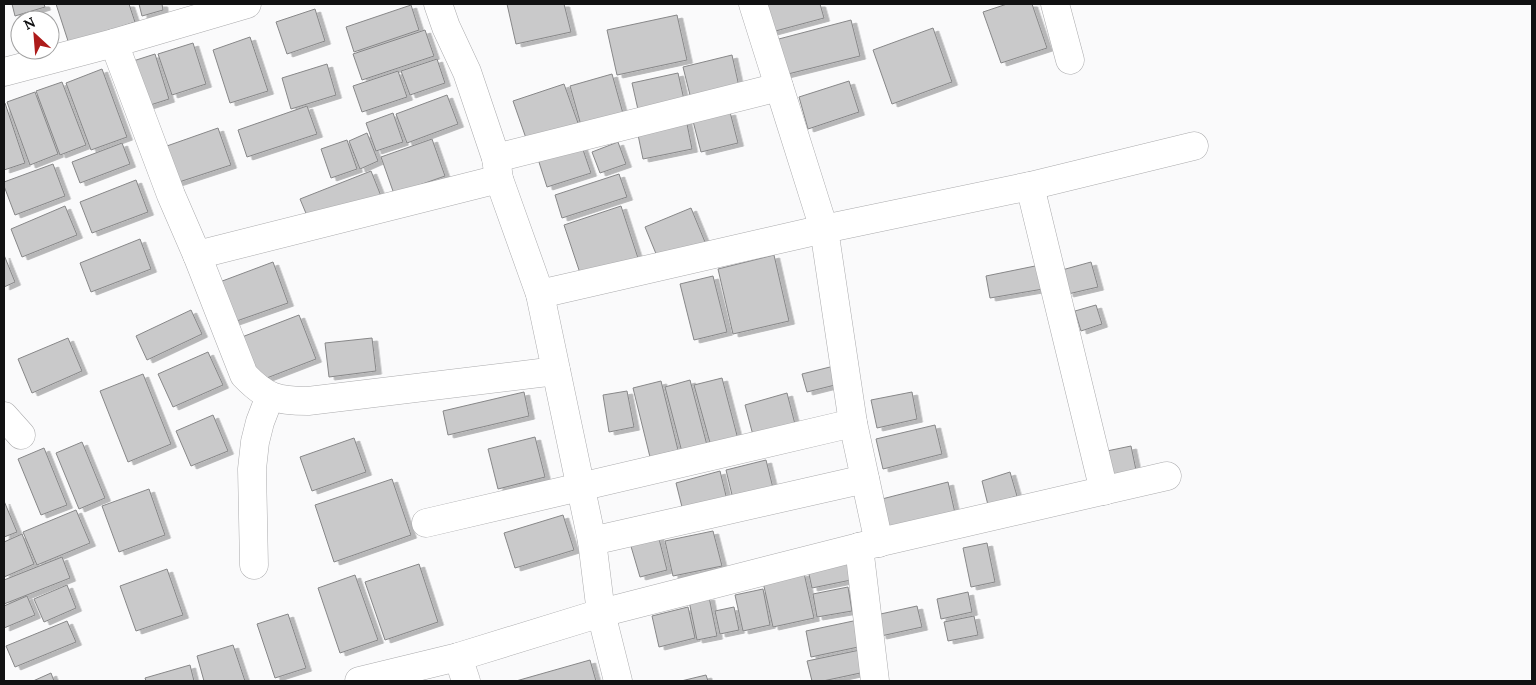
<svg xmlns="http://www.w3.org/2000/svg" width="1536" height="685" font-family="Lora,serif">
<style>
.building{fill:#c9c9ca;stroke:#878788;filter:url(#shadow)}
.lines{fill:none;stroke-linecap:round;stroke-linejoin:round}
.minor-casing{stroke:#ababad;stroke-width:29}
.minor{stroke:#fff;stroke-width:28}
</style>
<defs>
<filter id="shadow"><feDropShadow dx="5.5" dy="3" stdDeviation="0" flood-color="#0004"/></filter>
</defs>
<rect width="100%" height="100%" fill="#fafafb"/>
<!-- building -->
<g class="building">
<polygon points="12,4 44,4 45,7 15,16"/>
<polygon points="56,4 129,4 135,22 69,44"/>
<polygon points="139,4 162,4 163,10 142,16"/>
<polygon points="507,4 564,4 571,32 516,44"/>
<polygon points="761,4 820,4 824,18 768,33"/>
<polygon points="1007,4 1032,4 1047,48 1001,63 983,12"/>
<polygon points="411,5 419,30 354,52 346,27"/>
<polygon points="315,9 325,41 287,54 276,22"/>
<polygon points="677,15 687,60 617,75 607,30"/>
<polygon points="851,20 860,56 784,75 775,40"/>
<polygon points="933,28 952,82 892,104 873,50"/>
<polygon points="425,30 434,56 362,80 353,54"/>
<polygon points="250,37 268,91 230,103 213,50"/>
<polygon points="193,43 206,84 172,95 158,54"/>
<polygon points="155,54 169,99 141,108 127,63"/>
<polygon points="732,55 740,91 692,103 683,67"/>
<polygon points="437,59 445,83 410,95 401,71"/>
<polygon points="327,64 336,95 291,109 282,78"/>
<polygon points="102,69 127,137 91,150 66,83"/>
<polygon points="398,71 407,97 362,112 353,86"/>
<polygon points="678,73 685,104 639,114 632,83"/>
<polygon points="612,74 624,117 582,129 570,86"/>
<polygon points="849,81 859,112 808,129 799,97"/>
<polygon points="62,82 86,145 60,155 36,91"/>
<polygon points="564,84 578,123 527,141 513,101"/>
<polygon points="35,92 58,154 30,165 7,102"/>
<polygon points="447,95 458,124 407,143 396,114"/>
<polygon points="4,103 5,103 25,163 4,170"/>
<polygon points="307,106 317,134 247,157 238,130"/>
<polygon points="730,112 738,143 701,152 693,121"/>
<polygon points="393,113 403,142 376,151 366,123"/>
<polygon points="686,119 692,149 643,159 637,130"/>
<polygon points="218,128 231,165 176,183 164,147"/>
<polygon points="367,133 378,161 360,169 349,141"/>
<polygon points="432,139 445,176 394,194 381,157"/>
<polygon points="347,140 357,169 331,178 321,149"/>
<polygon points="580,141 591,173 547,187 537,156"/>
<polygon points="618,142 626,164 600,173 592,152"/>
<polygon points="122,143 130,164 80,183 72,162"/>
<polygon points="53,164 65,196 15,215 4,186 4,182"/>
<polygon points="371,171 381,196 310,223 300,199"/>
<polygon points="619,174 627,197 562,218 555,195"/>
<polygon points="136,180 148,212 92,233 80,202"/>
<polygon points="65,206 77,235 22,257 11,229"/>
<polygon points="621,206 638,258 581,276 564,225"/>
<polygon points="691,208 705,242 659,261 645,227"/>
<polygon points="140,239 151,269 91,292 80,263"/>
<polygon points="4,255 15,282 4,287"/>
<polygon points="774,255 789,321 733,334 718,269"/>
<polygon points="273,262 288,303 231,323 217,283"/>
<polygon points="1091,262 1098,287 1068,294 1062,270"/>
<polygon points="1045,264 1049,288 990,298 986,276"/>
<polygon points="713,276 727,332 694,340 680,284"/>
<polygon points="1096,305 1102,324 1081,331 1075,311"/>
<polygon points="191,310 202,334 147,360 136,336"/>
<polygon points="299,315 316,359 259,381 242,337"/>
<polygon points="68,338 82,371 32,393 18,359"/>
<polygon points="372,338 376,371 329,377 325,343"/>
<polygon points="208,352 223,385 173,407 158,374"/>
<polygon points="834,366 839,384 807,392 802,374"/>
<polygon points="143,374 171,444 128,462 100,391"/>
<polygon points="722,378 739,443 712,450 694,385"/>
<polygon points="690,380 708,449 683,456 665,387"/>
<polygon points="661,381 678,450 650,457 633,388"/>
<polygon points="627,391 634,427 609,432 603,395"/>
<polygon points="524,392 529,416 448,435 443,411"/>
<polygon points="912,392 917,419 877,428 871,400"/>
<polygon points="787,393 796,428 754,439 745,405"/>
<polygon points="213,415 228,451 191,466 176,431"/>
<polygon points="935,425 942,454 883,469 876,439"/>
<polygon points="535,437 545,477 498,489 488,449"/>
<polygon points="354,438 366,472 312,491 300,457"/>
<polygon points="82,442 105,498 79,509 56,453"/>
<polygon points="1131,446 1136,470 1107,476 1102,452"/>
<polygon points="44,448 67,505 41,515 18,459"/>
<polygon points="766,460 774,492 734,503 726,470"/>
<polygon points="720,471 727,500 683,511 676,483"/>
<polygon points="1010,472 1017,496 988,505 982,481"/>
<polygon points="392,479 411,535 334,562 315,505"/>
<polygon points="948,482 955,513 890,529 882,499"/>
<polygon points="149,489 165,535 119,552 102,506"/>
<polygon points="4,501 17,532 4,537"/>
<polygon points="76,510 90,543 37,565 23,532"/>
<polygon points="563,515 574,550 515,568 504,533"/>
<polygon points="713,531 722,566 673,576 665,541"/>
<polygon points="22,534 34,564 4,577 4,542"/>
<polygon points="658,535 667,570 640,577 630,543"/>
<polygon points="987,543 995,582 971,587 963,548"/>
<polygon points="62,557 70,578 4,604 4,580"/>
<polygon points="846,557 851,580 812,588 807,565"/>
<polygon points="419,564 438,622 385,640 365,582"/>
<polygon points="167,569 183,615 136,631 120,586"/>
<polygon points="804,573 814,618 773,627 763,582"/>
<polygon points="355,575 378,640 340,653 318,588"/>
<polygon points="67,585 76,608 44,622 34,599"/>
<polygon points="848,587 852,611 817,617 813,594"/>
<polygon points="763,589 770,625 743,631 735,595"/>
<polygon points="968,592 972,612 941,619 937,599"/>
<polygon points="27,596 35,615 4,628 4,606"/>
<polygon points="709,597 717,636 697,640 689,601"/>
<polygon points="917,606 922,627 881,636 876,615"/>
<polygon points="688,607 695,638 659,647 652,616"/>
<polygon points="734,607 739,630 720,634 715,611"/>
<polygon points="288,614 306,668 275,678 257,624"/>
<polygon points="974,616 978,635 948,641 944,622"/>
<polygon points="858,620 863,646 811,657 806,631"/>
<polygon points="67,621 76,642 15,667 6,646"/>
<polygon points="233,645 245,681 204,681 197,656"/>
<polygon points="860,650 865,672 823,681 812,681 807,661"/>
<polygon points="590,660 596,681 516,681"/>
<polygon points="190,665 194,681 146,681 145,678"/>
<polygon points="51,673 54,681 33,681"/>
<polygon points="706,675 708,681 681,681"/>
</g>
<g class="lines">
<defs>
<g id="minor">
<polyline points="438,4 446,27 467,72 496,158 499,179 540,294 592,541 601,613 618,681"/>
<polyline points="753,4 824,229 853,423 879,543"/>
<polyline points="1055,4 1070,60"/>
<path d="M 114,43 L 171,195 L 197,255 L 244,375 C 266,398 277,401 308,401 L 556,371"/>
<polyline points="4,72 114,43 247,4"/>
<polyline points="496,158 779,87"/>
<polyline points="1030,186 1104,491"/>
<polyline points="197,255 499,179"/>
<polyline points="540,294 824,229 1030,186 1194,146"/>
<polyline points="4,416 21,435"/>
<polyline points="426,523 853,423"/>
<polyline points="592,541 865,479"/>
<polyline points="859,547 875,681"/>
<polyline points="254,565 252,469 255,442 260,422 270,396"/>
<polyline points="458,657 466,681"/>
<polyline points="359,681 458,657 601,613 859,547 1167,476"/>
</g>
</defs>
<!-- minor casing -->
<use href="#minor" class="minor-casing"/>
<!-- minor -->
<use href="#minor" class="minor"/>
</g>
<!-- border -->
<rect width="1536" height="685" fill="none" stroke="#111112" stroke-width="10"/>
<!-- north arrow -->
<g transform="translate(35 35) rotate(334)"><circle r="24" fill="#ffffff" stroke="#a0a0a0"/>
<path d="M0-4L9 19L0 12L-9 19Z" fill="#ad1b1a"/>
<text y="-8" font-size="14" font-weight="bold" text-anchor="middle" fill="#111112">N</text>
</g>
</svg>
